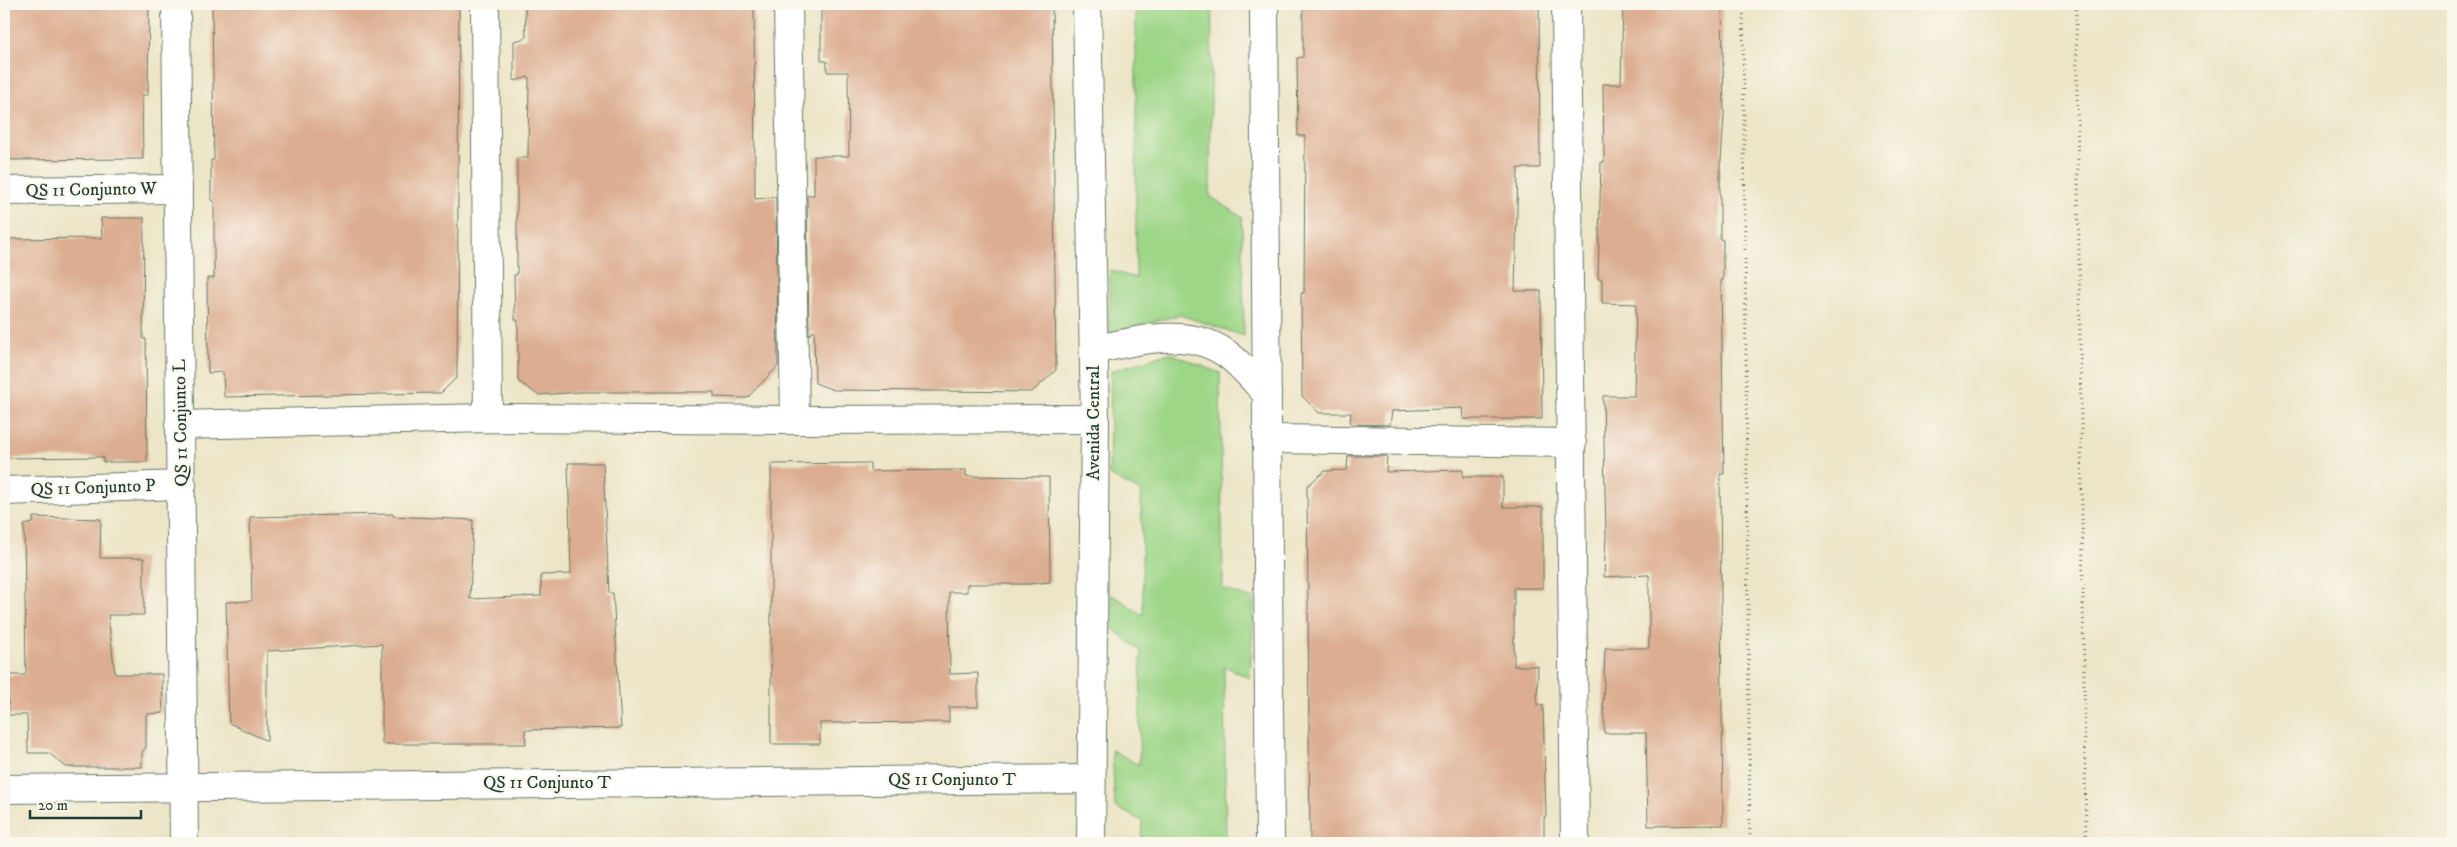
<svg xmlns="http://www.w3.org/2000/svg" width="2457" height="847" font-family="'IM FELL DW Pica',serif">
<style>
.green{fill:#9ed688;stroke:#5e8a5e}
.building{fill:#dcad91}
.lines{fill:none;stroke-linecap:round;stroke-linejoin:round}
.street-casing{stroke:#677867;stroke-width:30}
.secondary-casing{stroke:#677867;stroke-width:30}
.path{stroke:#677867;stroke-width:3;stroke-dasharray:1 4;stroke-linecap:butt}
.street{stroke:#fff;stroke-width:28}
.secondary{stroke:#fff;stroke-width:28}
.labels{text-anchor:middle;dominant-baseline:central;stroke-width:4.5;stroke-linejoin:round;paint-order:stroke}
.street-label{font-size:18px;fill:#1f3d34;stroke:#fbf7ec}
</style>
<rect width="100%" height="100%" fill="#fbf7ec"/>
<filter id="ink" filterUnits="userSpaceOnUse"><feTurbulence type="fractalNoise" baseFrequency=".02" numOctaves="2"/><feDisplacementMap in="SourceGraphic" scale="10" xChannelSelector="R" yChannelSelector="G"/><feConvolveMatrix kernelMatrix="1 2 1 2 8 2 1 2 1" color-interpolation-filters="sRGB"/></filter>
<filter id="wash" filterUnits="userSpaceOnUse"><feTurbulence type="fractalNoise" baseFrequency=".0096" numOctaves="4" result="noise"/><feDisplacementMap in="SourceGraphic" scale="20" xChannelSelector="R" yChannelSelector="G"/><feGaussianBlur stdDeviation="1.12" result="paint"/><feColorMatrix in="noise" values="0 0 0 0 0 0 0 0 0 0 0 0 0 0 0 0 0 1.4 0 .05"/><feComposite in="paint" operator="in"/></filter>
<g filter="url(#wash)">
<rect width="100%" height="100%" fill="#ece5c7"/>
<!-- green -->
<g class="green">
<polygon points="1136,4 1212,4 1210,196 1242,217 1244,336 1180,315 1109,333 1110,270 1136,278"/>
<polygon points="1170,353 1220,373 1223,589 1254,599 1250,678 1224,666 1226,843 1141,843 1142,821 1115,807 1112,750 1139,765 1141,651 1113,629 1111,594 1143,615 1141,492 1109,475 1111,371"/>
</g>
<g id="blocks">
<!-- building -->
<g class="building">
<polygon points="4,4 149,4 148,95 142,95 143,159 4,160"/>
<polygon points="212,4 459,4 457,377 441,393 224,397 223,372 208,373 207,278 214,278 214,201 211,200 211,160 214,160"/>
<polygon points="525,4 754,4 755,199 776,197 778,366 747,398 714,397 714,392 581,392 538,395 518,381 518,320 515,320 514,275 517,275 517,158 528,158 529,77 514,81 514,41 526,38"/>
<polygon points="821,4 1052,4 1056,370 1032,392 834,390 815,383 814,330 809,335 807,195 814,195 814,156 849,156 848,72 827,72 827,61 821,61"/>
<polygon points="1303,4 1539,4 1540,168 1518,168 1515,291 1541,291 1542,419 1463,419 1462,408 1392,411 1390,425 1350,424 1351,413 1319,413 1302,396 1301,293 1304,293 1305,136 1298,136 1297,58 1303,57"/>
<polygon points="1623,4 1722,4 1724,115 1721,161 1720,162 1720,239 1723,240 1723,280 1721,280 1724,474 1720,474 1723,825 1648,826 1646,733 1604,733 1604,708 1603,709 1605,648 1649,648 1649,575 1604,577 1606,536 1603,396 1634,396 1636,304 1602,303 1602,279 1598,279 1601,162 1604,162 1603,84 1621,84"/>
<polygon points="101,218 144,218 143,339 146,339 147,462 103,462 103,457 4,458 4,239 102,238"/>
<polygon points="1348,456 1387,456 1386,472 1463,470 1463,477 1503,477 1503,507 1543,507 1543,588 1514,588 1514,666 1538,666 1537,705 1543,705 1546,817 1544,817 1544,843 1310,843 1307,486 1325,471 1347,470"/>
<polygon points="568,463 603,463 609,593 613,593 621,728 525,730 526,744 382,744 382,644 267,651 267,741 229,723 226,602 252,601 250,517 393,514 393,516 473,520 470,599 541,596 541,575 571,574"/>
<polygon points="870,463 870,471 966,470 966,476 1049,477 1050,582 1029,584 967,584 967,592 949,592 950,674 978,673 978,707 949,707 949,722 820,723 820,744 771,744 771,464"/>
<polygon points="33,517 101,519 100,558 144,558 144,615 108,615 115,674 162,674 163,713 146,714 146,747 142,752 142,767 66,767 49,753 28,753 27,715 8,715 8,675 26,675 24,525 33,523"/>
</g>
</g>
</g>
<g filter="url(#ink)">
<use href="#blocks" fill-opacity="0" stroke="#677867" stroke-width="1"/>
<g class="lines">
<defs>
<g id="street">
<polyline points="176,4 184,843"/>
<polyline points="485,4 488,418"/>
<polyline points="788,4 795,420"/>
<polyline points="1566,4 1575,843"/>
<polyline points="4,191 178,189"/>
<polyline points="179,425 488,418 795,420 1095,419"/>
<polyline points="1269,439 1572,443"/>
<polyline points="4,491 182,485"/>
<polyline points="4,789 1090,779"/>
</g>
<g id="secondary">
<polyline points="1087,4 1095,419 1091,843"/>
<polyline points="1264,4 1270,843"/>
<path d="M 1094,350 C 1138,340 1194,325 1232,358 C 1245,369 1256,382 1267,394"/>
</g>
</defs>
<!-- street casing -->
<use href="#street" class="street-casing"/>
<!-- secondary casing -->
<use href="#secondary" class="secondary-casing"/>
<!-- path -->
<g class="path">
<polyline points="1743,4 1750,843"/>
<polyline points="2076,4 2086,843"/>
</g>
<!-- street -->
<use href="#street" class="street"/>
<!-- secondary -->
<use href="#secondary" class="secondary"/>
</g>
</g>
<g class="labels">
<!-- street labels -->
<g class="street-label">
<text transform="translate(91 190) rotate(-1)">QS 11 Conjunto W</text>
<text transform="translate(181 423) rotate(-91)">QS 11 Conjunto L</text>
<text transform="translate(1094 423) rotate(-90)">Avenida Central</text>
<text transform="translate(93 488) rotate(-2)">QS 11 Conjunto P</text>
<text x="952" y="780">QS 11 Conjunto T</text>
<text x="547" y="783">QS 11 Conjunto T</text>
</g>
</g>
<!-- margin -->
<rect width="2457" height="847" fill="none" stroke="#fbf7ec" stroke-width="20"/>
<!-- scale -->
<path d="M30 810v8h111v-8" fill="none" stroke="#1f3d34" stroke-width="2.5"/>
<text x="38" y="810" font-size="15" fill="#1f3d34" stroke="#fbf7ec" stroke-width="4" paint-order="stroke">20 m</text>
</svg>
